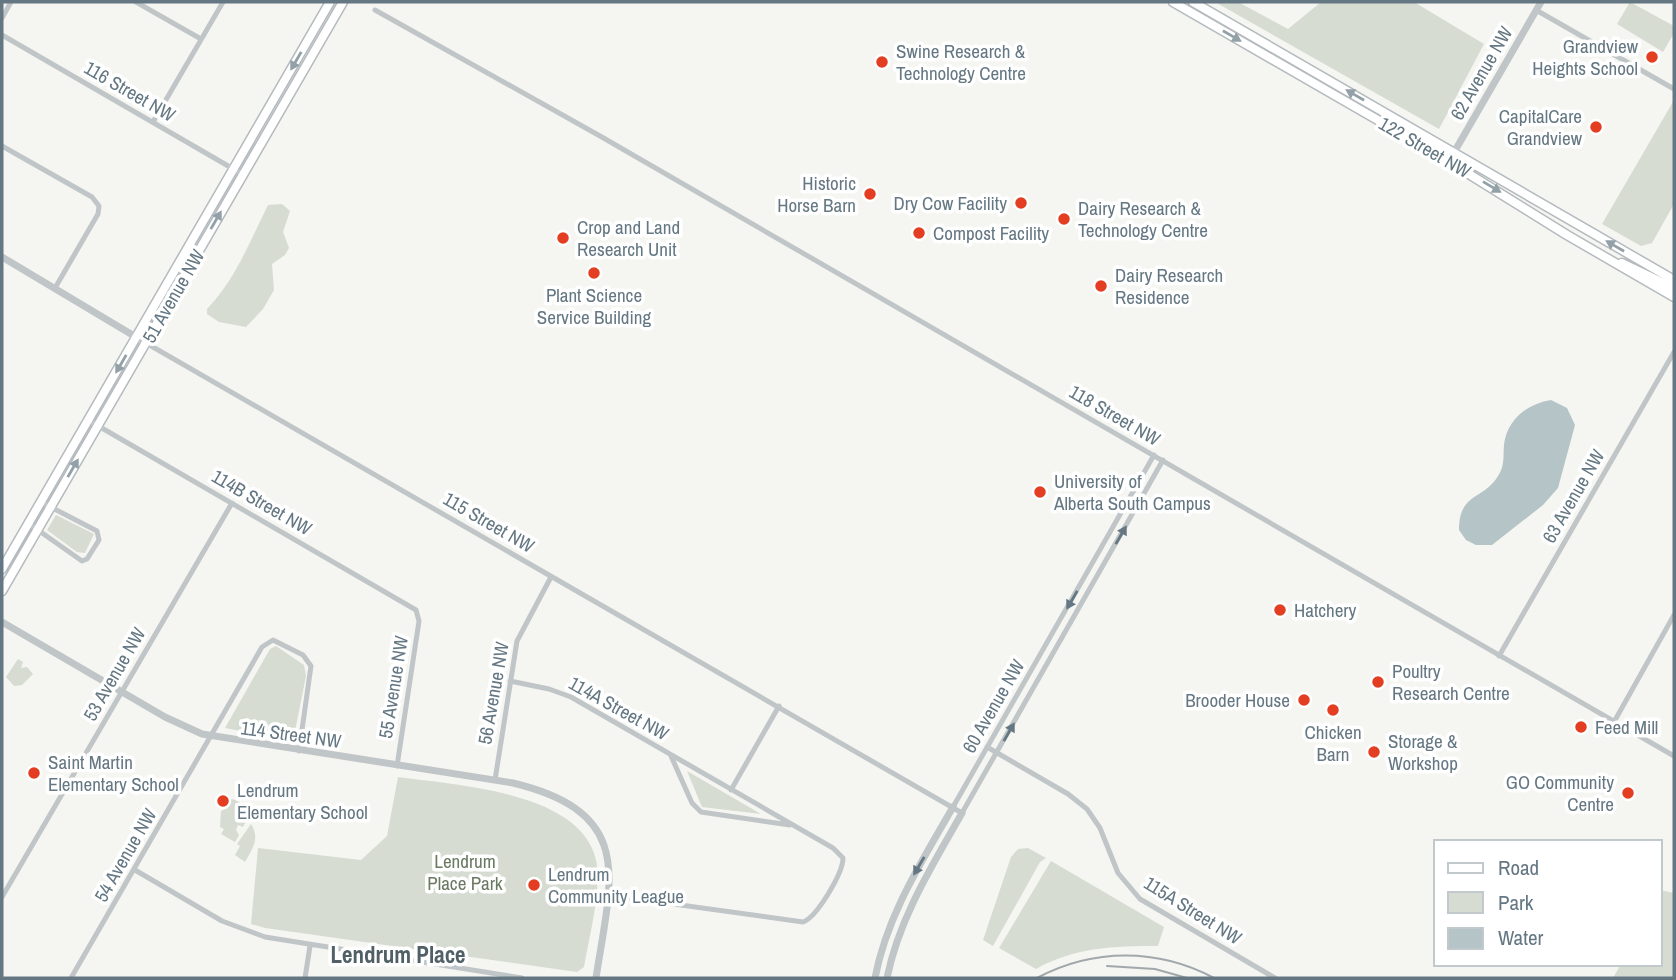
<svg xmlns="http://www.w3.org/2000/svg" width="1676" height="980" font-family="'Archivo Narrow',sans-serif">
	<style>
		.green { fill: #d6dcd2 }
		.water { fill: #b5c4c6 }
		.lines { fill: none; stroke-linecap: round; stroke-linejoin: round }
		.secondary-casing { stroke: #b4babe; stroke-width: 11 }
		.minor { stroke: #c0c5c7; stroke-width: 5 }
		.tertiary { stroke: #c0c5c7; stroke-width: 7 }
		.secondary { stroke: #fff; stroke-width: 8 }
		.tram { stroke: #a1a8ac; stroke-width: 2 }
		.oneway { fill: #92a0a8 }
		.oneway2 { fill: #647782 }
		.poi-dot { fill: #e33e22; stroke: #fff; stroke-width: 2.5 }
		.labels { text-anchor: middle; stroke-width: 7; stroke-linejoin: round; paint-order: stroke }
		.poi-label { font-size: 19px; fill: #647782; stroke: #fff; text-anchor: start }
		.street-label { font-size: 19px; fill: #647782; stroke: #fff }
		.park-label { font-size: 19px; fill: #697962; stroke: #fff }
		.quarter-label { font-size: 23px; font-weight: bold; fill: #516067; stroke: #fff }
	</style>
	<rect width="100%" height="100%" fill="#f5f5f1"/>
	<path class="green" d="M1215,2H1238L1288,29L1321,2H1414L1484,44L1439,129Z
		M1630,2L1674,26V33L1663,52L1617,24Z
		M1674,100V204L1652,243L1641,246L1602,224Z
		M282,204L290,211L283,232L289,248L285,255L272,264L274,290L263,309L246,327L219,322L207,314V309C234,281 249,244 266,209L268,205Z
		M56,515L94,534L85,553L77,552L47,530Z
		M276,646L304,665L306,676L293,741L225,728L270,649Z
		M18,659L23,662L21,668L27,667L33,674L22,685L14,686L6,677Z
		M687,771L761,814L702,807Z
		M398,777C454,785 581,791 596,860C602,889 589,938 584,967L577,972L265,928L251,924L258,848L361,860L387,836Z
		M232,799L240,802L239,813L243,814L246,821L243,827L238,825L236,830L239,835L235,842L221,834L224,829L220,827L221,811L228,808L227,803Z
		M251,824C260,838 253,848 245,862L235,855L240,846L237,844Z
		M1028,848L1046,858L1040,862L993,946L983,940L1011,857L1018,849Z
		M1051,861L1164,927L1158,946C1114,946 1075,947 1036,969L999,948Z
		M1660,890L1674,893V978H1613L1621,964H1660Z"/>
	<path class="water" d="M1551,400L1567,408L1575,425L1558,488L1543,505L1492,545H1476L1466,540L1459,530C1459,492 1484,500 1498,476C1505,466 1503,456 1504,445C1507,419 1527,404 1551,400Z"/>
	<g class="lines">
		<defs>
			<path id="secondary" d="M1173,2L1435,153L1567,235L1674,297
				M1193,2L1674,280
				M1622,263L1674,288
				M2,569L330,2
				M2,591L343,2"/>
		</defs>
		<use href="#secondary" class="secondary-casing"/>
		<path class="minor" d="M136,2L201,39
			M375,10L600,136L1674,756
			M1536,10L1674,89
			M2,18L11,2
			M2,35L242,174
			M153,122L223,2
			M2,146L92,197L99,206L98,214L55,288
			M146,343L962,813L1163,460
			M88,420L416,610L419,621L397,766
			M28,523L82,561L87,559L99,540L97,531L41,502
			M1499,656L1674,352
			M510,681L549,689L571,697L833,848L843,858C843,873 817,917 803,922L608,895
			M1614,722L1674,615
			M987,747L1068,794L1087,809L1100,828L1118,873L1140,899L1275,978
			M671,756L692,803L701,812L790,825
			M495,780L517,641L551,577
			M731,790L779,706
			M953,807L1154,455
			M135,870L222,921L265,937L522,978
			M2,897L232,503
			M71,978L262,647L273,640L303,655L311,666L299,751
			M305,978L310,946"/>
		<path class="tertiary" d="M1449,161L1541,2
			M2,257L146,343
			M2,622L165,717L202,734L513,783C637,813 611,879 596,978
			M875,978C887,915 921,863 953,807
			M887,978C899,918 932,866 962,813"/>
		<use href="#secondary" class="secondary"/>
		<path class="tram" d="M1107,966L1155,969L1187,978
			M1037,978C1093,948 1158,948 1214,978"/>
	</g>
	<defs><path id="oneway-solid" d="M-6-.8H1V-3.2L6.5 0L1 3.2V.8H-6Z" transform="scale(1.75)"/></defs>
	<g class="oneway">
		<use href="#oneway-solid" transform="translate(1232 36) rotate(30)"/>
		<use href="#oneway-solid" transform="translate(296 61) rotate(120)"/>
		<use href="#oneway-solid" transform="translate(1355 95) rotate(-150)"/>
		<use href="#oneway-solid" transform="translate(1492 187) rotate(31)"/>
		<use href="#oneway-solid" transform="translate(216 220) rotate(-60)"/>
		<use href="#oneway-solid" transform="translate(1615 246) rotate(-150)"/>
		<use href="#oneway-solid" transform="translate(121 364) rotate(120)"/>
		<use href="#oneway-solid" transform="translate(73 468) rotate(-60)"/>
	</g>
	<g class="oneway2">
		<use href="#oneway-solid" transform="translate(1121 535) rotate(-60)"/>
		<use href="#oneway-solid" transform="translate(1072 600) rotate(120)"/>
		<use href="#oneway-solid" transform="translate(1009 732) rotate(-60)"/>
		<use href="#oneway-solid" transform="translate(919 866) rotate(120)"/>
	</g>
	<g class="poi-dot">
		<circle cx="1652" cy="57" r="7"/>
		<circle cx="882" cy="62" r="7"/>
		<circle cx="1596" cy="127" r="7"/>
		<circle cx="870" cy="194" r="7"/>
		<circle cx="1021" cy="203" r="7"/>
		<circle cx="1064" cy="219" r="7"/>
		<circle cx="919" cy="233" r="7"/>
		<circle cx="563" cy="238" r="7"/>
		<circle cx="594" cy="273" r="7"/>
		<circle cx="1101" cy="286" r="7"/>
		<circle cx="1040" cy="492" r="7"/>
		<circle cx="1280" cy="610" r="7"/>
		<circle cx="1378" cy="682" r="7"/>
		<circle cx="1304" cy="700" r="7"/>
		<circle cx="1333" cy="710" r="7"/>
		<circle cx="1581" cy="727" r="7"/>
		<circle cx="1374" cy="752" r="7"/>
		<circle cx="34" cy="773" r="7"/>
		<circle cx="1628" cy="793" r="7"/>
		<circle cx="223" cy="801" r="7"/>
		<circle cx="534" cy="885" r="7"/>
	</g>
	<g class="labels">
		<g class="poi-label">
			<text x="1638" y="53" text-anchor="end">Grandview<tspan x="1638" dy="22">Heights School</tspan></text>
			<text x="896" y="58">Swine Research &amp;<tspan x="896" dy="22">Technology Centre</tspan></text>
			<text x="1582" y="123" text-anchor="end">CapitalCare<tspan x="1582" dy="22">Grandview</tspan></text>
			<text x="856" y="190" text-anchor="end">Historic<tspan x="856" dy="22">Horse Barn</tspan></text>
			<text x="1007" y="210" text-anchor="end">Dry Cow Facility</text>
			<text x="1078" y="215">Dairy Research &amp;<tspan x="1078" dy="22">Technology Centre</tspan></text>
			<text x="577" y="234">Crop and Land<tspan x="577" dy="22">Research Unit</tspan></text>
			<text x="933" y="240">Compost Facility</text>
			<text x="1115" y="282">Dairy Research<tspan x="1115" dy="22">Residence</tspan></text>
			<text x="594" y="302" text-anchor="middle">Plant Science<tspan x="594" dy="22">Service Building</tspan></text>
			<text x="1054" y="488">University of<tspan x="1054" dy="22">Alberta South Campus</tspan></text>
			<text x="1294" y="617">Hatchery</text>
			<text x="1392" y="678">Poultry<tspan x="1392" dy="22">Research Centre</tspan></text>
			<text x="1290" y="707" text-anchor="end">Brooder House</text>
			<text x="1595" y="734">Feed Mill</text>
			<text x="1333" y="739" text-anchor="middle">Chicken<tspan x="1333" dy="22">Barn</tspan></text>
			<text x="1388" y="748">Storage &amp;<tspan x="1388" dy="22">Workshop</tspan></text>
			<text x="48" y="769">Saint Martin<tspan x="48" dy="22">Elementary School</tspan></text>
			<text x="1614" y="789" text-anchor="end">GO Community<tspan x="1614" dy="22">Centre</tspan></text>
			<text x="237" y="797">Lendrum<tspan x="237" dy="22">Elementary School</tspan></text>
			<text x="548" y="881">Lendrum<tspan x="548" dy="22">Community League</tspan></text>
		</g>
		<g class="street-label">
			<text transform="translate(1481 73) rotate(-60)" y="7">62 Avenue NW</text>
			<text transform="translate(130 91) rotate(30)" y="7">116 Street NW</text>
			<text transform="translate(1425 147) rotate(30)" y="7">122 Street NW</text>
			<text transform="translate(173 296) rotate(-60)" y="7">51 Avenue NW</text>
			<text transform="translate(1115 415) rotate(30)" y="7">118 Street NW</text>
			<text transform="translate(1573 496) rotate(-60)" y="7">63 Avenue NW</text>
			<text transform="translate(262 502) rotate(30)" y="7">114B Street NW</text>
			<text transform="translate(489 522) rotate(30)" y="7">115 Street NW</text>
			<text transform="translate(114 674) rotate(-60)" y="7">53 Avenue NW</text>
			<text transform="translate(393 687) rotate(-81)" y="7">55 Avenue NW</text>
			<text transform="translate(493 693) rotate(-80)" y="7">56 Avenue NW</text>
			<text transform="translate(993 706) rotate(-60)" y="7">60 Avenue NW</text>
			<text transform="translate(619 708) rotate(29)" y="7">114A Street NW</text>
			<text transform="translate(291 734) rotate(8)" y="7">114 Street NW</text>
			<text transform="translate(125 855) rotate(-60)" y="7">54 Avenue NW</text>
			<text transform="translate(1193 910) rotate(32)" y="7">115A Street NW</text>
		</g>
		<g class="park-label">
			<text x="465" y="868">Lendrum<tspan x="465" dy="22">Place Park</tspan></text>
		</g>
		<g class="quarter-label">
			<text x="398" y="963">Lendrum Place</text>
		</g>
	</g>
	<rect width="1676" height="980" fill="none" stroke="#647782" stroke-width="7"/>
	<rect x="1434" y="840" width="228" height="126" fill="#ffffff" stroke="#c1c9cd" stroke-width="2"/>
	<rect x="1448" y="863" width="35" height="10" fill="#ffffff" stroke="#c1c9cd" stroke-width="2"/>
	<text x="1498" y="875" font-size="21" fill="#647782">Road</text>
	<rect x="1448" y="892" width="35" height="21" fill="#d6dcd2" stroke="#c1c9cd" stroke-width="2"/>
	<text x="1498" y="910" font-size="21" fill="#647782">Park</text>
	<rect x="1448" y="928" width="35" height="21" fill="#b5c4c6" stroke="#c1c9cd" stroke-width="2"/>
	<text x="1498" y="945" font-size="21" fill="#647782">Water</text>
</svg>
